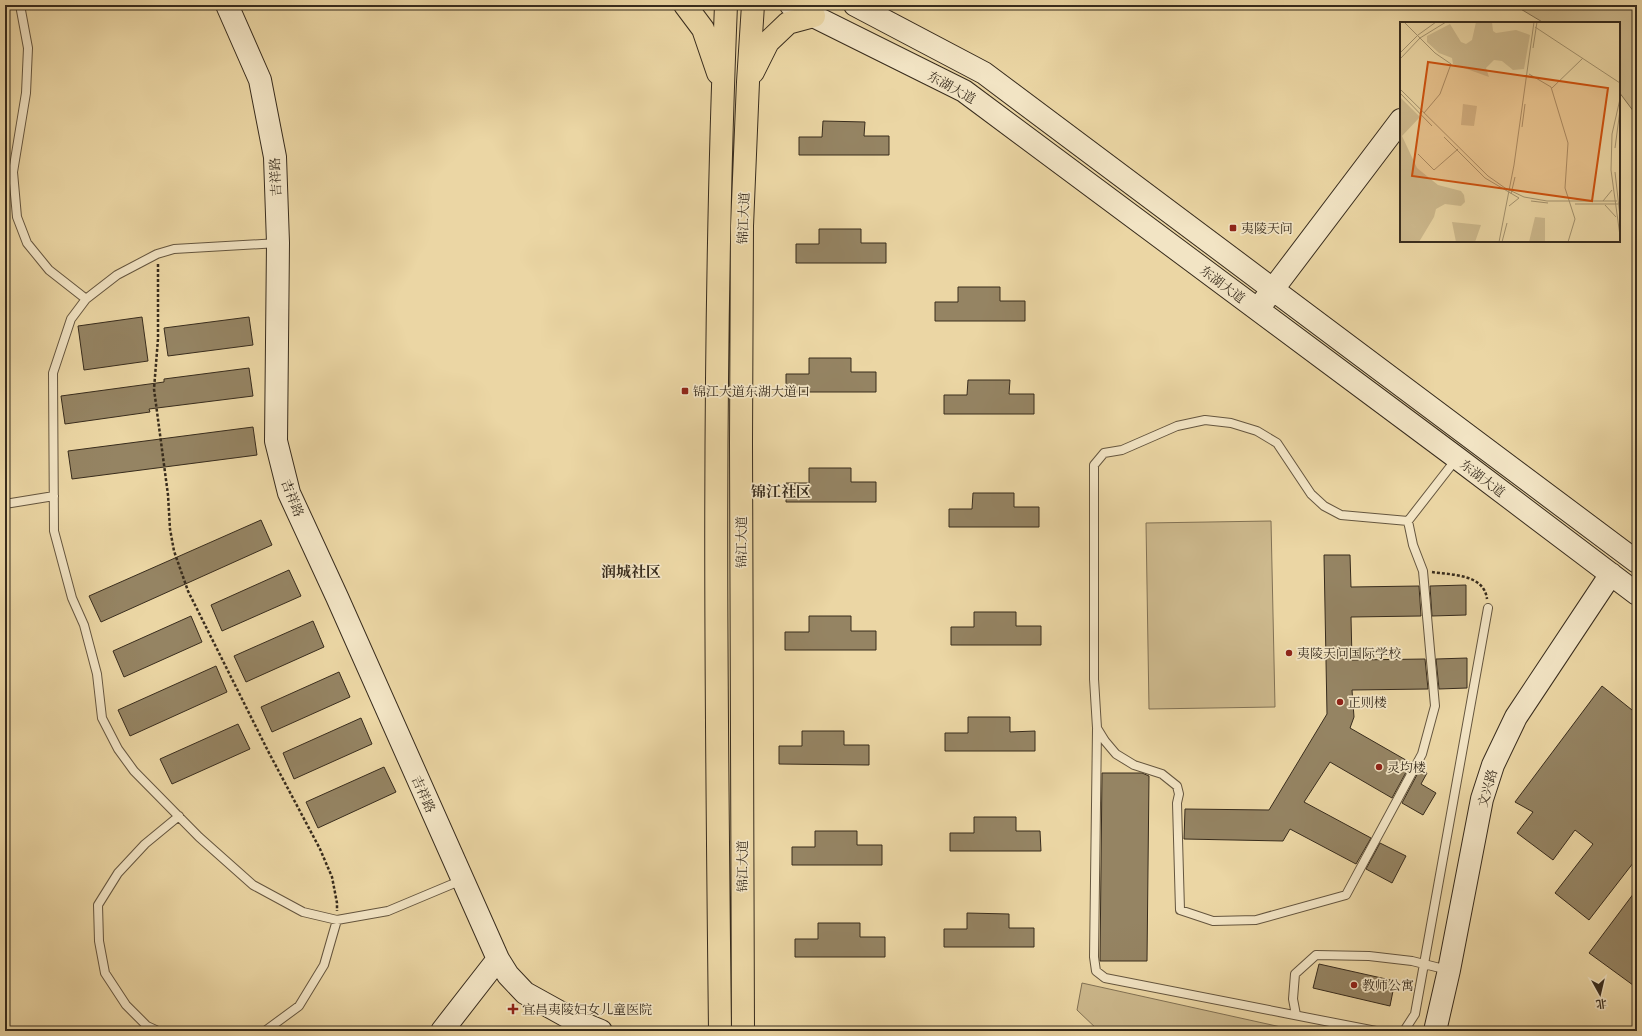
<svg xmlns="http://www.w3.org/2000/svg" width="1642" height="1036" font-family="Cardo,'Noto Serif SC',serif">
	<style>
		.green { fill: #cdb98d; stroke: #827255 }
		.building { fill: #958463; stroke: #382c1d }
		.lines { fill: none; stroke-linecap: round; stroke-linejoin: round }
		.lane-casing { stroke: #65563f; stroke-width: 10 }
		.secondary-casing { stroke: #382c1d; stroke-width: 24 }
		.primary-casing { stroke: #382c1d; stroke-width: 24 }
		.path { stroke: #382c1d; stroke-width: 2.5; stroke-dasharray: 3 2; stroke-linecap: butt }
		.lane { stroke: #f2e4c4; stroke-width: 8 }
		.secondary { stroke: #f2e4c4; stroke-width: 22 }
		.primary { stroke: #ebd6a4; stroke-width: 22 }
		.poi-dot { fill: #8f2418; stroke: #f2e4c4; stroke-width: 1.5 }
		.labels { text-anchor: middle; stroke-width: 3.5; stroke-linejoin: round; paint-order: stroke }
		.street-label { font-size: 13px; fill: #382c1d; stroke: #f2e4c4 }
		.poi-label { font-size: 13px; fill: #382c1d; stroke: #f2e4c4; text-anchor: start }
		.quarter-label { font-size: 15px; font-weight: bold; fill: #382c1d; stroke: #f2e4c4 }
		.inset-road { fill: none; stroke: #a3926e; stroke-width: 1 }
		.view { fill: #ce520f; fill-opacity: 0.15; stroke: #ce520f; stroke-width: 2 }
		.inset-edge { fill: none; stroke: #382c1d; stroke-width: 2 }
	</style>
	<rect width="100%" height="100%" fill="#ebd6a4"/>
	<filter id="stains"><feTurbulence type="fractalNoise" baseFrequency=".005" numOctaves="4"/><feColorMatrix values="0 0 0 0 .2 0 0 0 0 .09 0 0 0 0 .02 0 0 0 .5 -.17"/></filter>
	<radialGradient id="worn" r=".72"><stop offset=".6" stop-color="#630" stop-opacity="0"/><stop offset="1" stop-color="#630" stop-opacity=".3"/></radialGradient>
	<path class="green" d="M1514,5H1637V116L1619,92V23H1544Z
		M1271,521L1275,707L1149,709L1146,523Z
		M1082,983L1299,1031H1099L1077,1010Z"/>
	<path class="building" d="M823,121L865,122L864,136H889V155H799V137H822Z
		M819,229H861V243H886V263H796V244H819Z
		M958,287H1000V301H1025V321H935V302H958Z
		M142,317L148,361L84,370L78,326Z
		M249,317L253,345L168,356L164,328Z
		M809,358H851V372H876V392H786V374H809Z
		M249,368L253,396L149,409L150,412L65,424L61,396L164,382V379Z
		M968,380H1010L1009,394H1034V414H944V395H967Z
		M253,427L257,455L72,479L68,451Z
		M809,468H851V482H876V502H786V483H809Z
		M973,493H1014V507H1039V527H949V509H972Z
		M261,520L272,545L101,622L89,596Z
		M1324,555H1350L1351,587L1419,586L1421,616L1351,617L1352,660L1425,659L1428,689L1352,690L1354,717L1350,728L1411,763L1392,798L1330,762L1304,802L1371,838L1356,864L1290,829L1283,841L1184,839L1185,809L1269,810L1327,714Z
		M289,570L301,596L222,631L211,605Z
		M1466,585V615L1432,616L1430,586Z
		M974,612H1016V626H1041V645H951V627H974Z
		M191,616L202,642L124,677L113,651Z
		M809,616H851V631H876V650H785V632H809Z
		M313,621L324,647L246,682L234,656Z
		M1467,658V688L1439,689L1436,659Z
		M216,666L227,692L130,736L118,710Z
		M339,672L350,697L272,732L261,707Z
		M1602,686L1637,714V858L1589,920L1555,893L1593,844L1575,830L1553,860L1517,833L1533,812L1515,802Z
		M968,717H1010V732L1035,731V751H945V733H968Z
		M361,718L372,744L294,779L283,753Z
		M238,724L250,749L172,784L160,759Z
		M802,731H844V745H869V765L779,764V746H802Z
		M384,767L396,792L318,828L306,802Z
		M1420,769L1427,773L1421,784L1436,793L1423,815L1402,803Z
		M1102,773H1142L1149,776L1147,961H1100Z
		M974,817H1016V831H1040L1041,851H950V833H974Z
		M815,831H857V845H882V865H792V847H815Z
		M1380,843L1406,856L1392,883L1366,869Z
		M1637,889V988L1589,953Z
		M967,913L1009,914V928H1034V947H944V929H967Z
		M818,923H860V937H885V957H795V939H818Z
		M1319,964L1395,981L1390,1006L1313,988Z"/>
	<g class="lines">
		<defs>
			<path id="lane" d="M20,5L28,48L26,93L13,172L17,217L27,243L49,270L86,299
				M278,243L174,249L157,254L117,275L86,299L71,319L53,373L54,531L72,598L84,625L97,674L102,718L118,749L134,771L199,837L253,885L303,912L337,920L388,911L462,880
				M5,504L54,496
				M1408,521L1413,545L1423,571L1435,706L1422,754L1346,895L1256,920L1213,921L1180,910L1177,803L1179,794L1177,786L1162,774L1134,765L1116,754L1105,741L1097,728L1094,679V465L1104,453L1122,450L1177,426L1205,420L1231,423L1257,431L1277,443L1311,494L1324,506L1341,515L1408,521L1457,458
				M1097,729L1094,957L1096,971L1105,978L1376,1031
				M1296,1015L1293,999L1295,974L1316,955L1369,956L1412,961L1448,970
				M158,1031L147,1026L126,1005L105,973L99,941L98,905L118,873L145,844L179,816
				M265,1031L299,1006L324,965L337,920
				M1402,1031H1404L1415,1014L1488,608"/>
			<path id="secondary" d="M227,5L260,80L275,157L278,243L276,441L289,493L337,597L498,959L508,975L525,993L572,1019L601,1031
				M791,5L964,91L1457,458L1637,594
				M855,5L984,73L1637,562
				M1264,301L1401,120
				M442,1031L498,959
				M1435,1031L1449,970L1482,799L1493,765L1516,717L1611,574"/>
			<path id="primary" d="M685,5L703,29L718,73
				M753,72L768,42L788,23L814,16
				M720,1031C716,689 712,347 726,5
				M743,1031L741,443L742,226L748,82L753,5"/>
		</defs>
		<use href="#lane" class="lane-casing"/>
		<use href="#secondary" class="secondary-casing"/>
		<use href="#primary" class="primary-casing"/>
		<path class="path" d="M158,264V339L154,389L168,495L170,529L174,551L188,591L268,751L320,849L332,877L337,903V911
			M1432,572C1452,575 1484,574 1487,599"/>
		<use href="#lane" class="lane"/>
		<use href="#secondary" class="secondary"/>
		<use href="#primary" class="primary"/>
	</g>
	<g class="poi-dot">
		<rect x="1229" y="224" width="8" height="8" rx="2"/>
		<rect x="681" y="387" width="8" height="8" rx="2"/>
		<circle cx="1289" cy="653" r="4"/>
		<circle cx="1340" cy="702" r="4"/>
		<circle cx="1379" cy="767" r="4"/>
		<circle cx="1354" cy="985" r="4"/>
		<path d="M511 1003h4v4h4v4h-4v4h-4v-4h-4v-4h4z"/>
	</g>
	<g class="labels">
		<g class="street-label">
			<text transform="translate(952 87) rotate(29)" y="5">东湖大道</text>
			<text transform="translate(275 177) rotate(-93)" y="5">吉祥路</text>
			<text transform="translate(743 218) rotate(-88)" y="5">锦江大道</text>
			<text transform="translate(1223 284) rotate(37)" y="5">东湖大道</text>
			<text transform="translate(1483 478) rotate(37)" y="5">东湖大道</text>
			<text transform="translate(293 498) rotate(69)" y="5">吉祥路</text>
			<text transform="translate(741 542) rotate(-90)" y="5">锦江大道</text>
			<text transform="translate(1487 788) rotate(-74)" y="5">文兴路</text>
			<text transform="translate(424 794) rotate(66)" y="5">吉祥路</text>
			<text transform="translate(742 866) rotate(-90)" y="5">锦江大道</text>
		</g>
		<g class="poi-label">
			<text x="1241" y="233">夷陵天问</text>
			<text x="693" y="396">锦江大道东湖大道口</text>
			<text x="1297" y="658">夷陵天问国际学校</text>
			<text x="1348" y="707">正则楼</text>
			<text x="1387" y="772">灵均楼</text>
			<text x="1362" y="990">教师公寓</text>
			<text x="522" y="1014">宜昌夷陵妇女儿童医院</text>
		</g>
		<g class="quarter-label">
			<text x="781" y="497">锦江社区</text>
			<text x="631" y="577">润城社区</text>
		</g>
	</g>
	<g transform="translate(1400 22)">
		<rect width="220" height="220" fill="#ebd6a4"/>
		<path d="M76,0H92L93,9L96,11L116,8L130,13L124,47L113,48L102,39L94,38L86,46L89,55L53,42L52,36L39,31L27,20V14L50,2L61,20L66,22L72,18ZM0,75L20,95L2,114L17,146L38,163L61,169L64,173L65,180L61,184L45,182L36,187L34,195L19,220H0ZM63,82L77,84L74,104L61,103ZM135,195L145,196V220H129ZM52,200L81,203L75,220H56Z" fill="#cdb98d"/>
		<path class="inset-road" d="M4,0L35,31L51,42L40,72L24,91M135,5L220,61M133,26L137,0M0,31L18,13L36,0M0,37L20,16L46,0M129,52L151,65L168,121L165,166L175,197L168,220M152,66L183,36M0,67L88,154L105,166L124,175L147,179H217M0,71L32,104M220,77L212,112L211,148L220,214M122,105L125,82M44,115L85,156L119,176M215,126L220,88M18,132L34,148L58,127M215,150L220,195M111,172L115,155M131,179L148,181M203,179L212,168M175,182H218M205,183L216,195M109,184L119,176M99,220L114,143L134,0M102,220L107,201"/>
		<path class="view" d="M28,40L208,66L192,179L12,154Z"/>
		<rect width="220" height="220" class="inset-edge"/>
	</g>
	<rect width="1642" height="1036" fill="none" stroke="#ebd6a4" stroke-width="20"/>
	<rect x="6" y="6" width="1630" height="1024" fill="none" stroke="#382c1d" stroke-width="2"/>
	<rect x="10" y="10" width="1622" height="1016" fill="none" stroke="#382c1d"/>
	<g transform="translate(1600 994) rotate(172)" stroke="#f2e4c4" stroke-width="3" paint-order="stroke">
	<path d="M0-3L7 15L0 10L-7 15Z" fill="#382c1d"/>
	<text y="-6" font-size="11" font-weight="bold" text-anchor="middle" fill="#382c1d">北</text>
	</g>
	<rect width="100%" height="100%" filter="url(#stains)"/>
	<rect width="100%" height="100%" fill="url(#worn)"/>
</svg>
